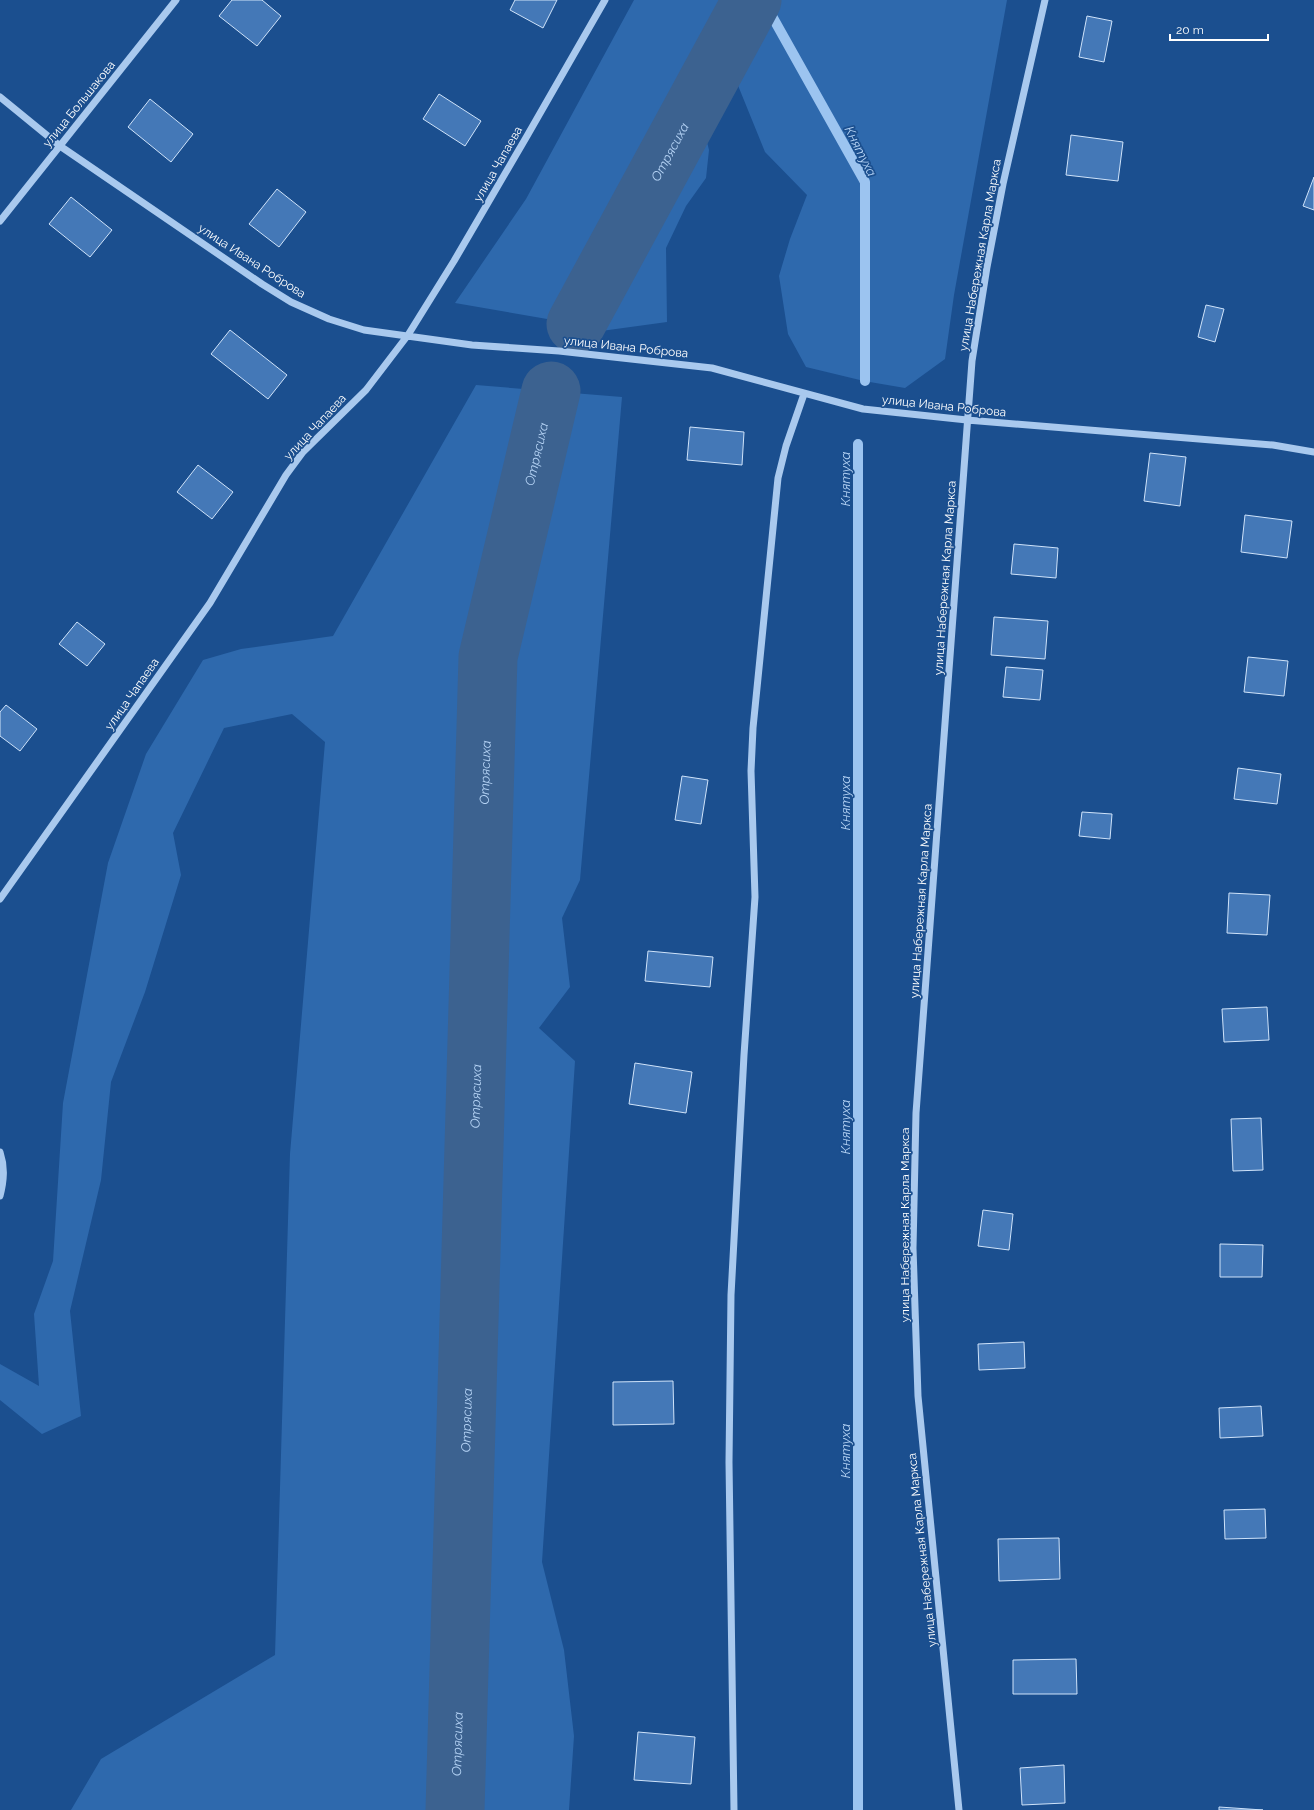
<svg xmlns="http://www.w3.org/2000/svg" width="1314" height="1810" font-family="Raleway,sans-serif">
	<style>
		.green { fill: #2e69ad }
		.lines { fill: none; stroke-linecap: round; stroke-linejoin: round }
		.stream { stroke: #9cc4f0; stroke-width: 10 }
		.river { stroke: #3c6290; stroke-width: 59 }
		.building { fill: #4478b7; stroke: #cfe3fa }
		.minor { stroke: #a9c9ee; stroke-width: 7 }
		.labels { text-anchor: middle; stroke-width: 3.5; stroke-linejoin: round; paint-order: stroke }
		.street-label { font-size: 12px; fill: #fff; stroke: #1b4f8f }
		.water-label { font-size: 13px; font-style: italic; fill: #b5d3f5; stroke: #1b4f8f }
	</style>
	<rect width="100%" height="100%" fill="#1b4f8f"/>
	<path class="green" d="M634,0H1007L954,295L945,359L905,388L864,381L806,367L788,334L779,276L790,239L807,195L765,152L737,83L702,121L709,150L706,178L686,206L666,248L667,322L594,332L576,324L455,303L526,199Z
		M476,385L622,397L580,880L562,918L570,987L539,1028L575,1061L542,1562L564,1650L574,1736L569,1810H71L101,1759L275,1655L290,1154L325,742L292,714L224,728L173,833L181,875L145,992L111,1082L101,1180L70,1311L81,1416L42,1434L0,1400V1364L39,1386L34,1314L53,1261L63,1103L108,863L146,754L203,660L241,649L333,636Z"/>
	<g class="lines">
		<path class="stream" d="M763,0L865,182V381
			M858,444V1810"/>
		<g class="river">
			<path id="s1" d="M576,324L752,0"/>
			<path id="s2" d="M455,1810L488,657L551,391"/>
		</g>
	</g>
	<path class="building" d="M232,0H262L281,16L257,46L219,16Z
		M515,0H557L543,28L510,10Z
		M1087,16L1112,21L1104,62L1079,57Z
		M439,94L481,121L465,146L423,119Z
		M150,99L193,134L171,162L128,127Z
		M1071,135L1123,142L1118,181L1066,175Z
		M1314,177V210L1303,206Z
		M277,189L306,212L279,247L249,224Z
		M71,197L112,230L90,257L49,224Z
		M1206,305L1224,309L1215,342L1198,337Z
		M230,330L287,375L268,399L211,354Z
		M690,427L744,432L742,465L687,460Z
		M1150,453L1186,457L1180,506L1144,501Z
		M198,465L233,492L212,519L177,492Z
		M1245,515L1292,521L1287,558L1241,552Z
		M1014,544L1058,548L1056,578L1011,574Z
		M994,617L1048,621L1045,659L991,655Z
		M77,622L105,644L87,666L59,644Z
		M1248,657L1288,661L1284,696L1244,692Z
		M1006,667L1043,670L1040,700L1003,697Z
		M6,705L37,729L20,751L0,736V712Z
		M1238,768L1281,774L1277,804L1234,799Z
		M682,776L708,780L701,824L675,820Z
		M1082,812L1112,814L1110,839L1079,836Z
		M1229,893L1270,895L1267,935L1227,933Z
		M648,951L713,957L710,987L645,981Z
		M1267,1007L1269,1040L1224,1042L1222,1009Z
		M635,1063L692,1072L686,1113L629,1104Z
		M1261,1118L1263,1170L1233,1171L1231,1119Z
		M983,1210L1013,1214L1009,1250L978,1246Z
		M1220,1244L1263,1245L1262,1277H1220Z
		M1024,1342L1025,1368L979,1370L978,1344Z
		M673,1381L674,1424L613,1425V1382Z
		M1261,1406L1263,1436L1220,1438L1219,1408Z
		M1265,1509L1266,1538L1225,1539L1224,1510Z
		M1059,1538L1060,1579L999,1581L998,1539Z
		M1076,1659L1077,1694H1013V1660Z
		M638,1732L695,1737L691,1784L634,1780Z
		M1064,1765L1065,1803L1022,1805L1020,1768Z
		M1219,1807L1263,1810H1219Z"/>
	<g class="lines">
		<path class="minor" d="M0,97L60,146L262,284L291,302L329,319L364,330L472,345L559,351L712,368L863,409L967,420L1273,445L1314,452
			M0,221L176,0
			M0,899L210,603L286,475L303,452L366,390L408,335L454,261L527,136L605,0
			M0,1152C5,1167 4,1180 0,1196
			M734,1810L729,1462L731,1295L744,1055L755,897L751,771L753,728L778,478L786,446L804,394
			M959,1810L918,1396L913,1248L916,1113L972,361L987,267L1003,184L1045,0"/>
	</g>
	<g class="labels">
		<g class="street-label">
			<text transform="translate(79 104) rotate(-51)" y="4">улица Большакова</text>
			<text transform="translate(498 164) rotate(-60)" y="4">улица Чапаева</text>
			<text transform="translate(980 255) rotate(-80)" y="4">улица Набережная Карла Маркса</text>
			<text transform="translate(252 261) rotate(33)" y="4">улица Ивана Роброва</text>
			<text transform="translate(626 347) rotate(6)" y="4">улица Ивана Роброва</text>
			<text transform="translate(944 406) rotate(6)" y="4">улица Ивана Роброва</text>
			<text transform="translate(315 427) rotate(-47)" y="4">улица Чапаева</text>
			<text transform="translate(945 578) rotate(-86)" y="4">улица Набережная Карла Маркса</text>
			<text transform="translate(132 694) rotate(-55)" y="4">улица Чапаева</text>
			<text transform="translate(921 901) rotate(-86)" y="4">улица Набережная Карла Маркса</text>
			<text transform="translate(905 1225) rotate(-90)" y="4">улица Набережная Карла Маркса</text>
			<text transform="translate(922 1550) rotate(-96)" y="4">улица Набережная Карла Маркса</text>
		</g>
		<g class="water-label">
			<text dy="5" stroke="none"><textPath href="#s1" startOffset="196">Отрясиха</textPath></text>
			<text transform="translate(861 151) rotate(63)" y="5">Княтуха</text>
			<text dy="5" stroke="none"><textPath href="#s2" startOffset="1362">Отрясиха</textPath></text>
			<text transform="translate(845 479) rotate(-90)" y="5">Княтуха</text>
			<text dy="5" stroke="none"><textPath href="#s2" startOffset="1038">Отрясиха</textPath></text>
			<text transform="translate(845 803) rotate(-90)" y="5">Княтуха</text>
			<text dy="5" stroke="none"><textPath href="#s2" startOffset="714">Отрясиха</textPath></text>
			<text transform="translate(845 1127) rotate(-90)" y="5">Княтуха</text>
			<text dy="5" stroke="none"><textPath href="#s2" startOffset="390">Отрясиха</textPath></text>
			<text transform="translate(845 1451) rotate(-90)" y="5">Княтуха</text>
			<text dy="5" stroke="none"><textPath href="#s2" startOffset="66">Отрясиха</textPath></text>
		</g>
	</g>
	<path d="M1170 34v6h98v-6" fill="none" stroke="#ffffff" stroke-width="2"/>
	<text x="1176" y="34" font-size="12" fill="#ffffff" stroke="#1b4f8f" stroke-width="3" paint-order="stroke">20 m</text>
</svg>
